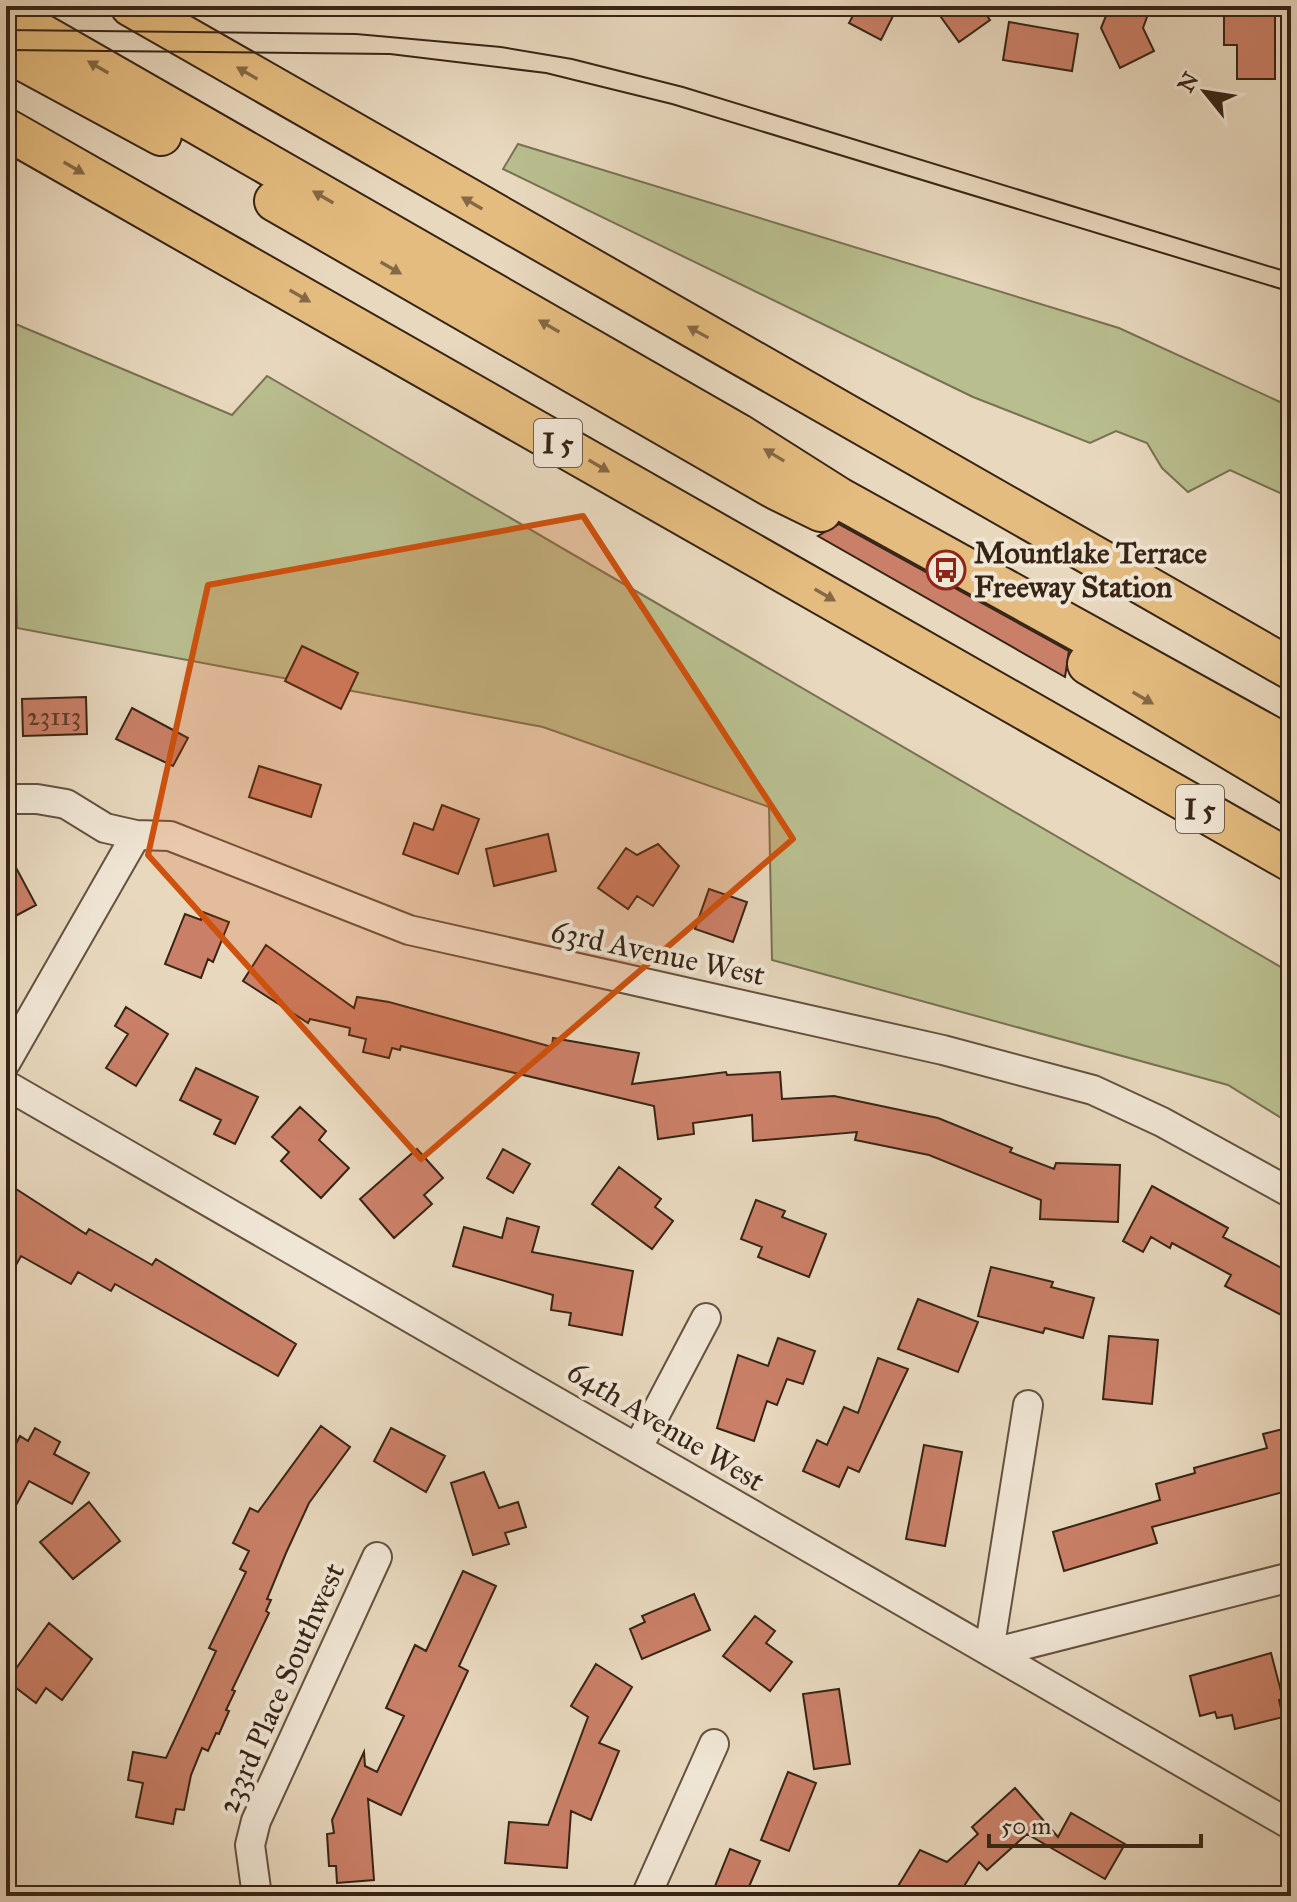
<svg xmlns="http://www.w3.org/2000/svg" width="1297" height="1902" font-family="'IM FELL Great Primer',serif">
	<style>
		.green { fill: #b9be8f; stroke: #787152; stroke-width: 2 }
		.building { fill: #ca8068; stroke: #382415; stroke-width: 2 }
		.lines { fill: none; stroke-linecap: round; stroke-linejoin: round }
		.minor-casing { stroke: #64513f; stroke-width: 32 }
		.highway-casing { stroke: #382415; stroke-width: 44 }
		.minor { stroke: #f0e6d5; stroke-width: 28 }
		.highway { stroke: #e4bc7f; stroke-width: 40 }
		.tram { stroke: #382415; stroke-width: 2 }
		.oneway { fill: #856845 }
		.marked { fill: #ce510d; fill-opacity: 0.2; stroke: #ce510d; stroke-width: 6; stroke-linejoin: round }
		.labels { text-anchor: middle; stroke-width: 8; stroke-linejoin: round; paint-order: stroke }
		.number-label { font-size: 26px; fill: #5c3b2a }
		.shield { fill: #f0e6d5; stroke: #6f5e4f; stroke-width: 2 }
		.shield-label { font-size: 28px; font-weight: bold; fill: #382415 }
		.poi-label { font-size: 30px; font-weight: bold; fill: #382415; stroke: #f0e6d5; text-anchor: start }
		.street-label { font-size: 30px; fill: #382415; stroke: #f0e6d5 }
	</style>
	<rect width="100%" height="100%" fill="#e8d8be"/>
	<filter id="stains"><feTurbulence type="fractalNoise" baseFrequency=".0025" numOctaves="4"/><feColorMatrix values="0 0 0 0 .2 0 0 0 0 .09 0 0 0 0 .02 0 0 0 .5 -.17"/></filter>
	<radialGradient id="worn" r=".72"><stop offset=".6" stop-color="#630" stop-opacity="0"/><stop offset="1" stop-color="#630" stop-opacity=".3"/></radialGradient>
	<path class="green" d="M518,144L1119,328L1291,407V498L1230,470L1188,492L1162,468L1147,443L1116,431L1090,443L973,397L503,169Z
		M6,320L232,415L267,376L1291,973V1124L1228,1085L772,960L769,807L543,727L17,628L14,469L6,464Z"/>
	<path class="building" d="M858,6H898L881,40L849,23Z
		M933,6H980L990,20L959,42Z
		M1110,6H1151L1143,28L1154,51L1120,68L1101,28Z
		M1224,10H1275V79H1237V45H1224Z
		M1009,22L1078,34L1072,71L1003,60Z
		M839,524L1069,651L1065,677L818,536Z
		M302,646L358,673L341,709L285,681Z
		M86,697L87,734L23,736L22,699Z
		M132,708L188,738L173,766L116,739Z
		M259,766L321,785L311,817L249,797Z
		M442,805L479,819L458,874L403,854L414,823L433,830Z
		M548,834L556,871L494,886L486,849Z
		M658,844L679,866L653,906L637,896L628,909L598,888L626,848L637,855Z
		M6,849L36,905L6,921Z
		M709,889L747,902L733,942L695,929Z
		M203,912L229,922L213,962L208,959L201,978L165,964L185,914L201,920Z
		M266,945L354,1008L357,997L389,1002L552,1047L553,1038L639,1053L632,1084L726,1072L727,1075L780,1072L782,1099L834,1096L938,1118L1012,1148L1010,1152L1054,1169L1056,1163L1120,1165L1118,1222L1040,1219L1041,1200L929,1155L855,1140L857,1132L753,1141L752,1115L693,1123L694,1134L658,1139L654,1106L401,1046L400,1050L392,1048L389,1058L363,1052L366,1039L349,1035L350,1028L310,1019L308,1023L243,981Z
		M126,1007L168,1034L136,1086L106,1068L128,1034L115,1026Z
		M196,1068L258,1097L235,1144L214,1134L221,1120L180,1100Z
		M300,1107L326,1131L319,1140L349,1168L321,1198L281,1161L289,1152L272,1137Z
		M417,1149L443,1178L424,1195L432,1204L394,1238L360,1199Z
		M503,1149L530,1164L513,1193L487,1178Z
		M619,1167L661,1199L655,1207L673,1221L652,1249L592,1204Z
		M1152,1186L1228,1228L1223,1237L1291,1273V1320L1225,1286L1231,1275L1172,1243L1170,1248L1151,1237L1143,1252L1123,1241Z
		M13,1187L86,1234L89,1229L152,1265L156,1259L296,1344L278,1376L115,1284L111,1291L78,1272L71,1284L21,1256L6,1283V1200Z
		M756,1200L785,1211L782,1217L826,1234L809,1277L758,1257L762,1247L741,1239Z
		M507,1218L539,1227L532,1252L633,1271L622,1335L569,1325L571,1313L551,1310L553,1295L453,1266L464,1227L502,1238Z
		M991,1267L1053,1282L1051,1287L1094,1298L1083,1338L1045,1328L1043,1333L978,1316Z
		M918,1299L978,1322L958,1372L898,1349Z
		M1109,1336L1158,1340L1152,1404L1103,1399Z
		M778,1338L815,1351L803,1384L787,1379L777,1405L767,1401L754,1441L717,1428L738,1355L768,1366Z
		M878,1358L908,1369L859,1472L848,1467L839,1487L803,1471L817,1440L827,1445L844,1407L858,1413Z
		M321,1426L350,1447L309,1503L286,1553L267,1599L271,1600L266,1611L269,1613L232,1690L235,1691L226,1710L229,1711L219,1734L216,1733L208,1751L202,1748L191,1775L184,1810L176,1809L173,1824L136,1817L143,1783L128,1780L133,1752L166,1758L216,1651L209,1648L246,1572L240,1569L249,1551L233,1543L250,1508L258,1512Z
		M1291,1427V1490L1152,1527L1157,1543L1064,1571L1053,1532L1160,1500L1156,1484L1195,1473L1194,1468L1267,1448L1263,1434Z
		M35,1428L60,1442L54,1454L89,1473L72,1504L29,1481L6,1524V1463L20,1436L28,1441Z
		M391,1428L445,1456L426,1492L374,1461Z
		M924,1445L962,1452L945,1546L906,1539Z
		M484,1472L499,1508L518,1502L526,1527L505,1533L509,1544L473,1555L451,1483Z
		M89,1502L120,1541L73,1579L40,1542Z
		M463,1571L496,1586L459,1666L468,1671L401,1815L368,1799L374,1880L337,1883L336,1866H329L327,1834L334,1833L332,1820L364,1752L365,1766L377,1772L404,1716L386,1708L415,1645L426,1651Z
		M694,1594L710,1630L642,1659L630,1629L645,1622L642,1616Z
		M755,1616L775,1631L766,1643L792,1662L770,1691L723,1656Z
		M49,1623L92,1659L62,1700L46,1688L36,1703L7,1681Z
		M1271,1653L1283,1699L1279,1700L1283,1717L1235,1729L1232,1715L1217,1718L1215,1712L1200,1716L1190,1676Z
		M596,1664L632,1687L599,1743L619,1751L591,1820L571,1811L567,1868L505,1863L509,1822L548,1825L588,1717L571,1706Z
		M839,1689L850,1764L814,1769L803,1694Z
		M788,1772L816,1783L789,1851L761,1840Z
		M1015,1788L1058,1837L1071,1813L1125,1844L1105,1879L1027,1834L987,1870L979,1862L958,1896H892L920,1850L947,1862L978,1834L972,1827Z
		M730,1849L760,1861L745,1896H711Z"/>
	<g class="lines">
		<defs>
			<path id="minor" d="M6,799H37L66,804L105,828L136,835L170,836L409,930L943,1050L1093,1090L1162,1122L1291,1193
				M6,1062L136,835
				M6,1085L1291,1825
				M638,1447L706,1318
				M989,1651L1028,1405
				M992,1653L1291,1577
				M257,1896L250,1845L256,1821L377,1557
				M646,1896L714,1744"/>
			<path id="highway" d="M131,6L1291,669
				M6,14L738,434L839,498L1291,748
				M6,51L161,135
				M6,129L1291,861
				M275,201L776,489L821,511
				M1088,664L1291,785"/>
		</defs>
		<use href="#minor" class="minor-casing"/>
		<use href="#highway" class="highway-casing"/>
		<use href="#minor" class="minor"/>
		<use href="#highway" class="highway"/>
		<path class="tram" d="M6,30L356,34L501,47L572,59L683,87L1291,273
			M6,50L390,54L546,73L672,104L1291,292"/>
	</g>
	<defs><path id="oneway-solid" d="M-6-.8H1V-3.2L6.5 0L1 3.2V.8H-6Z" transform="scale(2)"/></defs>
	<g class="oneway">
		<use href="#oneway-solid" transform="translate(98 67) rotate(-150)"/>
		<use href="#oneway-solid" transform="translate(247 73) rotate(-150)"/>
		<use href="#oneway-solid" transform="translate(74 168) rotate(30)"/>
		<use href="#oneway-solid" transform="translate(323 197) rotate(-150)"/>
		<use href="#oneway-solid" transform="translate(472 203) rotate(-150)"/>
		<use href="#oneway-solid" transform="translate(391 268) rotate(30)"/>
		<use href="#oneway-solid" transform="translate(300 296) rotate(30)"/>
		<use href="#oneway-solid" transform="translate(549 326) rotate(-150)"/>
		<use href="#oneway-solid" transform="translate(698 332) rotate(-151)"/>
		<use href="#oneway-solid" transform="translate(774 455) rotate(-149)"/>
		<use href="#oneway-solid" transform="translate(599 466) rotate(30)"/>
		<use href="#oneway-solid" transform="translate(825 595) rotate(30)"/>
		<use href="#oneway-solid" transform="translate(1143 698) rotate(30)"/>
	</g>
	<path class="marked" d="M583,516L793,839L421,1159L148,855L208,585Z"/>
	<defs>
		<symbol id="bus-ring" viewBox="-11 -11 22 22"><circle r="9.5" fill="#f0e6d5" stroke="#8f2418" stroke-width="1.5"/><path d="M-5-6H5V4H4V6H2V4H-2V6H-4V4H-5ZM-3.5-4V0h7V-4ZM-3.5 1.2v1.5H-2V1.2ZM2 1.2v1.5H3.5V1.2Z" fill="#8f2418"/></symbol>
	</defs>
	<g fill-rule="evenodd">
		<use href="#bus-ring" x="924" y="548" width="44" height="44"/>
	</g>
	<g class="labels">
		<g class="number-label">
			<text x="54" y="725">23113</text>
		</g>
		<g class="shield">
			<rect x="534" y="419" width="48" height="48" rx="6"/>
			<rect x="1176" y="785" width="48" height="48" rx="6"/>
		</g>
		<g class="shield-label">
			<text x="558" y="453">I 5</text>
			<text x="1200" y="819">I 5</text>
		</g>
		<g class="poi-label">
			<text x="974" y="563">Mountlake Terrace<tspan x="974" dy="34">Freeway Station</tspan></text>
		</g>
		<g class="street-label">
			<text transform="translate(658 953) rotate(12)" y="10">63rd Avenue West</text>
			<text transform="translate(666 1426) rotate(31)" y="10">64th Avenue West</text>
			<text transform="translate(281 1688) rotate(-66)" y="10">233rd Place Southwest</text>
		</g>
	</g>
	<rect width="1297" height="1902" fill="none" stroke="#e8d8be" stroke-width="32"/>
	<rect x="8" y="8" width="1281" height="1886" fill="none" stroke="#382415" stroke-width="4"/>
	<rect x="16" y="16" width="1265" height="1870" fill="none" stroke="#382415" stroke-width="2"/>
	<g transform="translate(1205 92) rotate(300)" stroke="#f0e6d5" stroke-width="6" paint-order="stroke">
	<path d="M0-6L14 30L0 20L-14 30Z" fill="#382415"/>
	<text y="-12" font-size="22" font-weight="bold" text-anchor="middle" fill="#382415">N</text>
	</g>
	<path d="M989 1834v12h212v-12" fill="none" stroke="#382415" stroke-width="4"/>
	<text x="1001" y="1834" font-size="24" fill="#382415" stroke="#f0e6d5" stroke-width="6" paint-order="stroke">50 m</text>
	<rect width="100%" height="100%" filter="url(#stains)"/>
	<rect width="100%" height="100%" fill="url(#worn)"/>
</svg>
